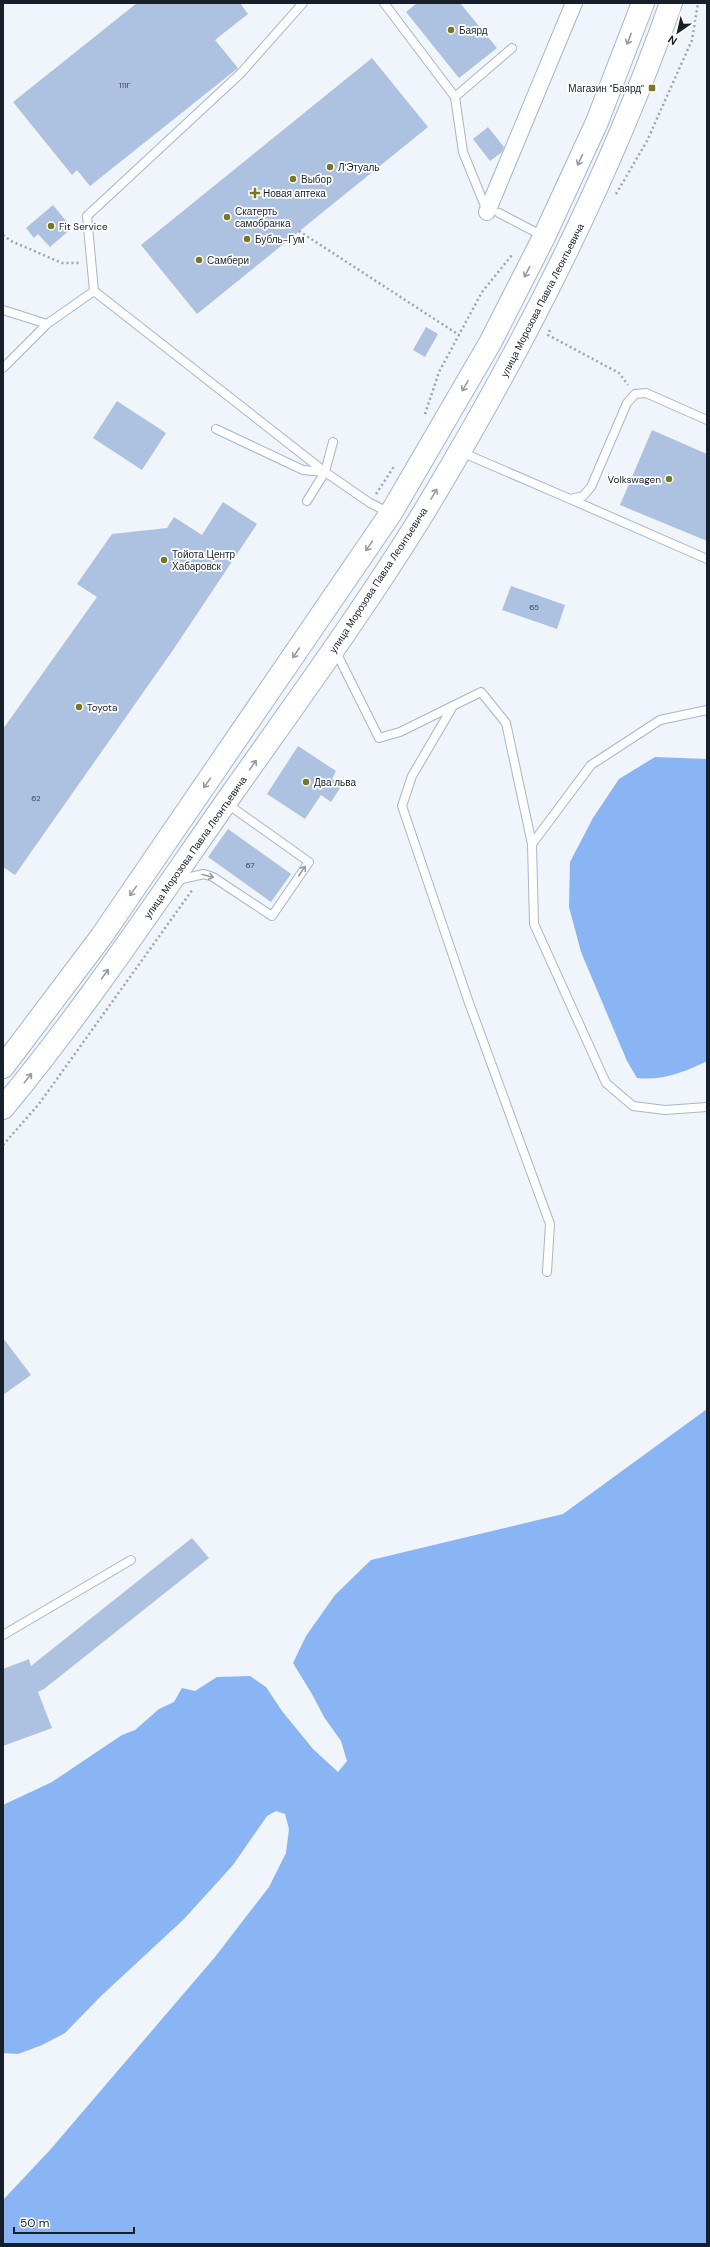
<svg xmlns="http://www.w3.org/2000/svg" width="710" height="2247" font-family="'DM Sans',sans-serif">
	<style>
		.water { fill: #89b5f4 }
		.building { fill: #acc2e0 }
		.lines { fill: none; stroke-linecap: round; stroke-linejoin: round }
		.service-casing { stroke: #a2b7d5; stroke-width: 10 }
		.minor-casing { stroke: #a2b7d5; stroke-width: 18 }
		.primary-casing { stroke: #a2b7d5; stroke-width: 24 }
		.path { stroke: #9fa4ad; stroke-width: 2.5; stroke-dasharray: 2 3; stroke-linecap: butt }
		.service { stroke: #fff; stroke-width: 8 }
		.minor { stroke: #fff; stroke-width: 16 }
		.primary { stroke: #fff; stroke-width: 22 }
		.oneway { stroke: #979a9f }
		.poi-dot { fill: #79781f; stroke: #fff; stroke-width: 1.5 }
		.labels { text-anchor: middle; stroke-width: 3.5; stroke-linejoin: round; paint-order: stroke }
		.number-label { font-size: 8px; fill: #3c4858 }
		.poi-label { font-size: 10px; fill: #171f2a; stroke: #fff; text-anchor: start }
		.street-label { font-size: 10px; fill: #171f2a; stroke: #fff }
	</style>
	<rect width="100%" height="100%" fill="#f0f4fb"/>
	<path class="water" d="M655,757L707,759V1061C685,1072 662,1081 637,1078L627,1061L581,952L569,907L570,862L593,818L619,779Z
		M707,1409V2244H3V2200L50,2150L215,1957L269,1887L286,1853L289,1829L285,1814L276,1811L267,1816L233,1865L184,1919L101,1996L65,2033L42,2045L18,2054L3,2053V1805L52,1782L122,1735L135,1730L159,1709L174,1702L182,1688L195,1691L217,1677L250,1676L266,1687L282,1711L313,1749L338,1772L347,1761L341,1741L324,1717L312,1694L293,1663L306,1636L335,1595L371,1560L563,1514Z"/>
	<path class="building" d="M137,3H240L248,14L215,40L238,68L90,186L77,170L72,175L13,102Z
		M417,3H460L497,48L459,78L406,12Z
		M372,58L428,127L197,314L141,245Z
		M488,127L504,147L502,152L490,161L473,139Z
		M53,205L72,228L50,247L38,234L34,238L26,228Z
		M426,327L438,334L425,357L413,350Z
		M117,401L166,433L142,470L93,438Z
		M652,430L707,454V541L620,505Z
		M223,502L257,524L173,650L15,875L3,867V729L97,597L77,584L112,534L167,528L174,517L202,535Z
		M511,586L565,605L557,629L502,610Z
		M298,746L336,771L332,779L342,785L331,802L321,795L305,819L267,794Z
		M228,829L291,874L271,902L208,857Z
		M3,1338L31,1375L3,1395Z
		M192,1538L209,1558L44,1689L38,1692L52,1728L3,1746V1669L29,1659L31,1666Z"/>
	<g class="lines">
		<defs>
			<path id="service" d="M384,3L455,97
				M487,211L463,152L455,97L512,48
				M499,213L543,236
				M94,291L87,216L241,73L303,3
				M3,310L47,324L94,291L325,472L370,503L390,513
				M3,368L47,324
				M216,429L303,470L324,472
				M461,452L570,499L583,496L591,487L627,403L635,394L646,393L707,420
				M570,499L707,559
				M307,501L325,472L333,442
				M335,650L379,738L400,732L481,692L506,723L532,844L534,924L606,1083L633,1106L665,1110L707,1107
				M453,706L412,776L402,806L468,1000L550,1224L547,1272
				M532,844L591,765L660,720L707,710
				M177,880L204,874L213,877L272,916L309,862L233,808V799
				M3,1635L131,1560"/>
			<path id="minor" d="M487,212L574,3"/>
			<path id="primary" d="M3,1067L101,937L391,513L490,343L544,237L597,122L643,3
				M3,1108C86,1008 158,899 233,792C298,700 365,608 424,512C522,350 608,182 671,3"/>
		</defs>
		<use href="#service" class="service-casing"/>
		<use href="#minor" class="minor-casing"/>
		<use href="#primary" class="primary-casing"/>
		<path class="path" d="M616,194L647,141L692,40L698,3
			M299,231L459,335
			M3,235L11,241L62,263H80
			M550,330L548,335L619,373L628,385
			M425,414L439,372L482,292L512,255
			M376,494L395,465
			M3,1145L39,1104L193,889"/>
		<use href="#service" class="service"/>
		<use href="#minor" class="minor"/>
		<use href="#primary" class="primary"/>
	</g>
	<defs><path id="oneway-shaft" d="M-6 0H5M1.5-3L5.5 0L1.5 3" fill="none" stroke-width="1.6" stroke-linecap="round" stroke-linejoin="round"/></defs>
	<g class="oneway">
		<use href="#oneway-shaft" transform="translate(629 39) rotate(111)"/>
		<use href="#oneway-shaft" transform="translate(580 160) rotate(115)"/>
		<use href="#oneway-shaft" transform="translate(527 272) rotate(117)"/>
		<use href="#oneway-shaft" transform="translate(465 386) rotate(120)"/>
		<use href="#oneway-shaft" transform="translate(434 494) rotate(-60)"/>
		<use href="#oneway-shaft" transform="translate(369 546) rotate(124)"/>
		<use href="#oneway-shaft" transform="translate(296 653) rotate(124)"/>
		<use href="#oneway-shaft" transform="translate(253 765) rotate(-55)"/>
		<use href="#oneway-shaft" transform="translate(207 783) rotate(125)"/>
		<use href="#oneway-shaft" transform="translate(302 871) rotate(-56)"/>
		<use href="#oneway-shaft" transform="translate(208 876) rotate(14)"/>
		<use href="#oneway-shaft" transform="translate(133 891) rotate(125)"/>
		<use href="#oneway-shaft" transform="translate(105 974) rotate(-54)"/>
		<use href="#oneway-shaft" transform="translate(28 1078) rotate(-51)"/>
	</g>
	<g class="poi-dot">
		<circle cx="451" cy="30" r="4"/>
		<rect x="648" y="84" width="8" height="8" rx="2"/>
		<circle cx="330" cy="167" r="4"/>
		<circle cx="293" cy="179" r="4"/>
		<path d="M253 187h4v4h4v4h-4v4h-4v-4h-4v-4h4z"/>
		<circle cx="227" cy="217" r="4"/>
		<circle cx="51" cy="226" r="4"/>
		<circle cx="247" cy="239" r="4"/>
		<circle cx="199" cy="260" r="4"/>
		<circle cx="669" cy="479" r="4"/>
		<circle cx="164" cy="560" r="4"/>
		<circle cx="79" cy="707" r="4"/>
		<circle cx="306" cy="782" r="4"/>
	</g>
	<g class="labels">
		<g class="number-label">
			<text x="125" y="88">111Г</text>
			<text x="534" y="610">65</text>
			<text x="36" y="801">62</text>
			<text x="250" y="868">67</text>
		</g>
		<g class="poi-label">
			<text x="459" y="34">Баярд</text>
			<text x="644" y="92" text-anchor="end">Магазин "Баярд"</text>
			<text x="338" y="171">Л'Этуаль</text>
			<text x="301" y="183">Выбор</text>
			<text x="263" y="197">Новая аптека</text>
			<text x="235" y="215">Скатерть<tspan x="235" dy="12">самобранка</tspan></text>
			<text x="59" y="230">Fit Service</text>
			<text x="255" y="243">Бубль-Гум</text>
			<text x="207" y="264">Самбери</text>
			<text x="661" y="483" text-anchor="end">Volkswagen</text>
			<text x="172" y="558">Тойота Центр<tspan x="172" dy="12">Хабаровск</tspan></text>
			<text x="87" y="711">Toyota</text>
			<text x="314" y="786">Два льва</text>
		</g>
		<g class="street-label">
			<text transform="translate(542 300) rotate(-63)" y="4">улица Морозова Павла Леонтьевича</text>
			<text transform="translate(378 580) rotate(-57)" y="4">улица Морозова Павла Леонтьевича</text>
			<text transform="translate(195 847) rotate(-55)" y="4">улица Морозова Павла Леонтьевича</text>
		</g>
	</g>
	<rect width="710" height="2247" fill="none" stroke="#171f2a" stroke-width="8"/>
	<g transform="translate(678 32) rotate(214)" stroke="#ffffff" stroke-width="3" paint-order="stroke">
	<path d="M0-3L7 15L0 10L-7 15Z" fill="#171f2a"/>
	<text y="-6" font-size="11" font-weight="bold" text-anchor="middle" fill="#171f2a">N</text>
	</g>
	<path d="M14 2227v6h120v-6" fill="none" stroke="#171f2a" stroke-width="2"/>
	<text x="20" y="2227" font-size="12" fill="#171f2a" stroke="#ffffff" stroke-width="3" paint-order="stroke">50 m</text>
</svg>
